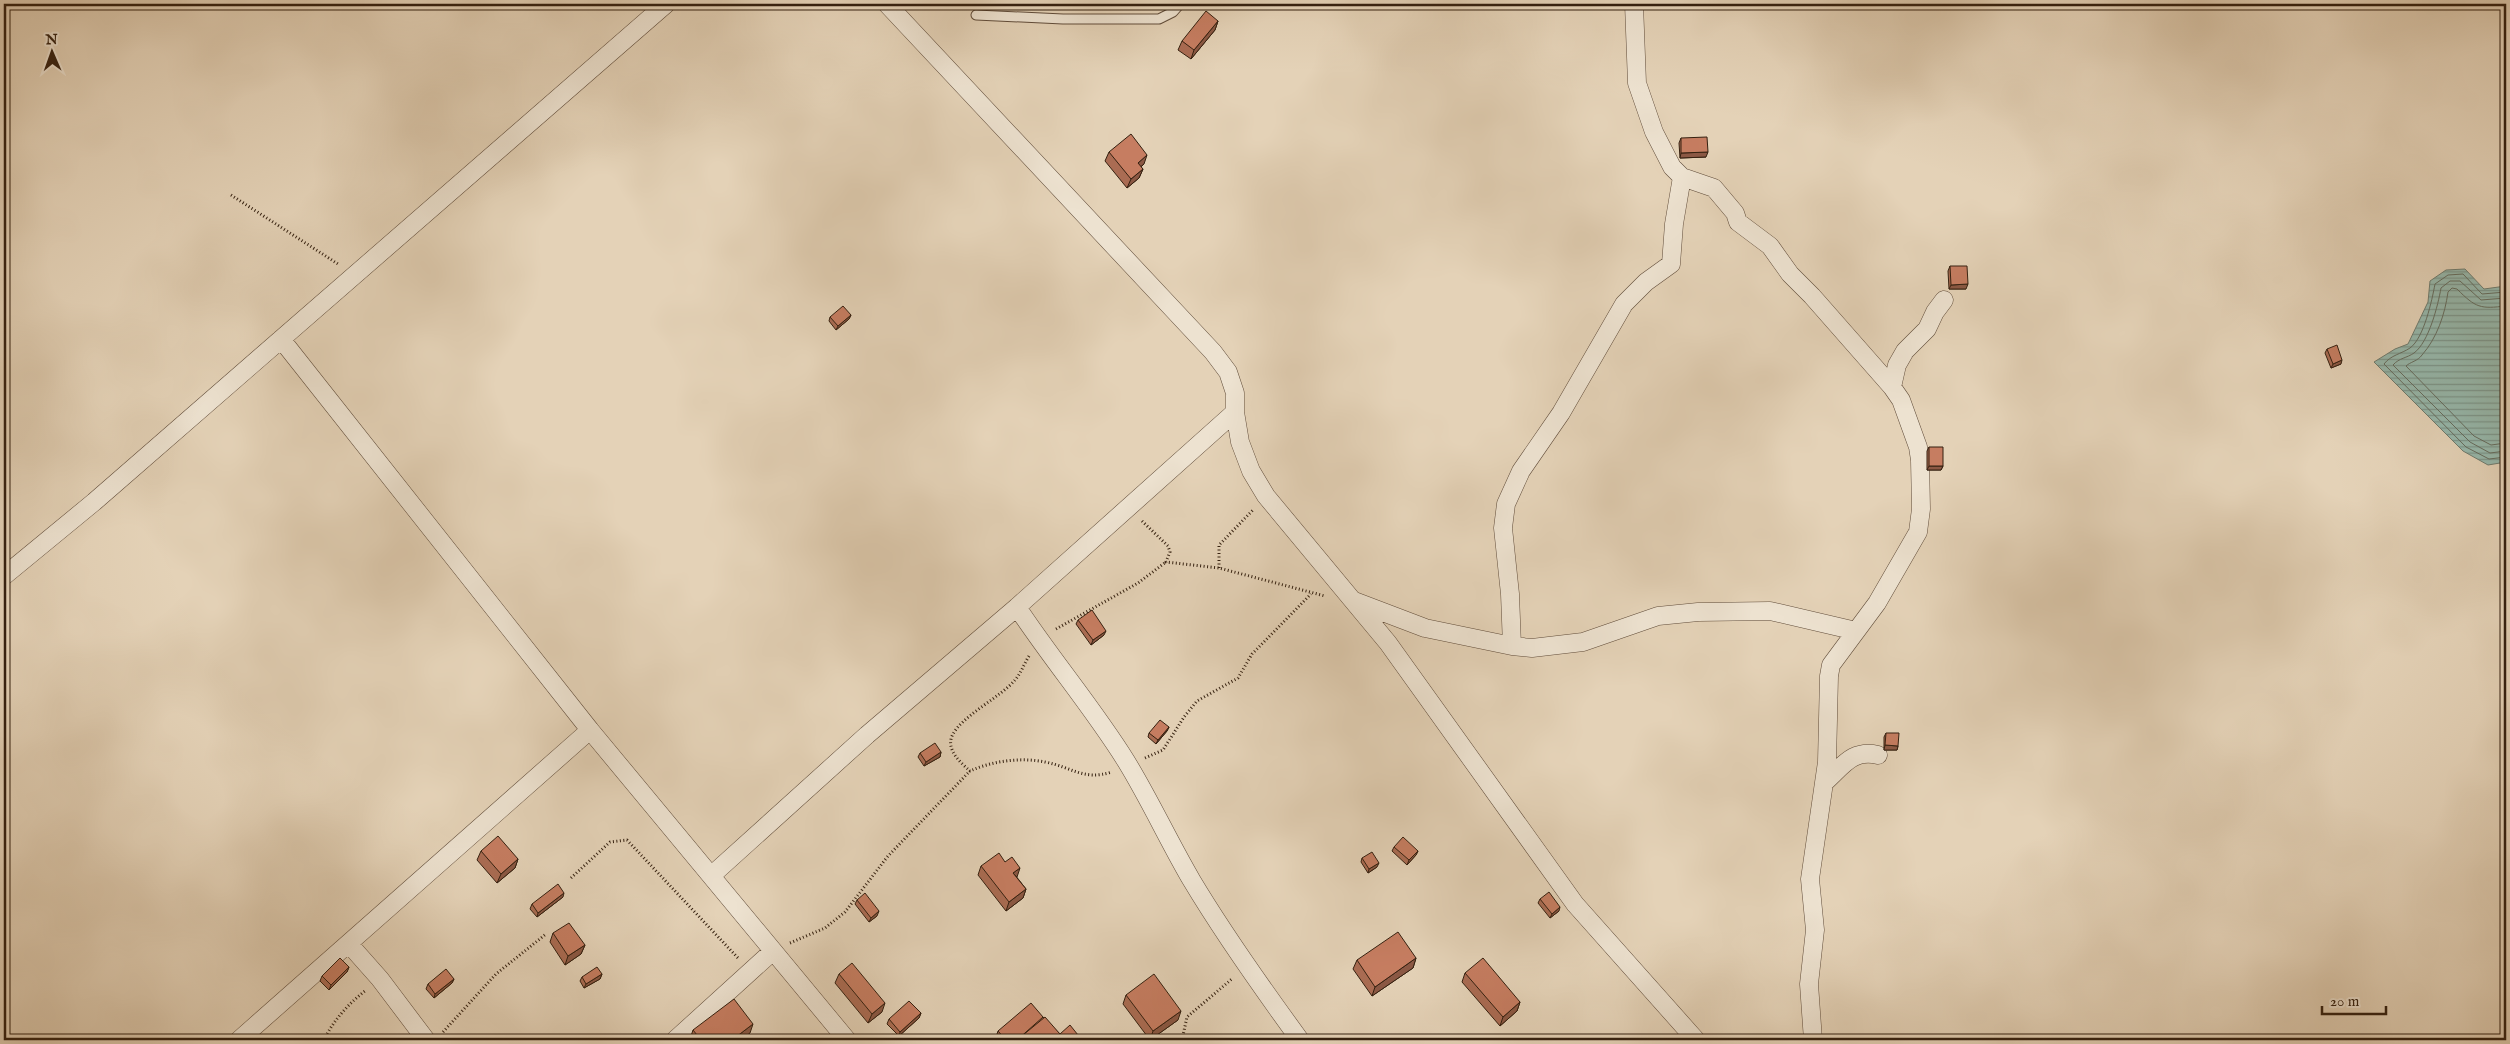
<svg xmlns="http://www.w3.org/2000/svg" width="2510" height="1044" font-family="'IM FELL English',serif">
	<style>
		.water { fill: url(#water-rules); stroke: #6f7b6e }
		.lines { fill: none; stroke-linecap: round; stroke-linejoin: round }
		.shore { stroke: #656c5e; stroke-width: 1 }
		.service-casing { stroke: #604c3a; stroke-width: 11 }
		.minor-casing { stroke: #604c3a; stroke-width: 19 }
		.path { stroke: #342010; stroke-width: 3; stroke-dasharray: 1 2.5; stroke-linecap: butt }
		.service { stroke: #ede2d0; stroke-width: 9 }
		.minor { stroke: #ede2d0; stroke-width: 18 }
		.wall { fill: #aa6c53; stroke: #342010 }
		.shaded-wall { fill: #8b5844; stroke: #342010 }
		.building { fill: #c67d61; stroke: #342010 }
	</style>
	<defs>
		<pattern id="water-rules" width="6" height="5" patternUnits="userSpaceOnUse" patternTransform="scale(1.25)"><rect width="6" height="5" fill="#96b8ac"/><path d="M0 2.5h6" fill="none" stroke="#7b958b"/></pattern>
	</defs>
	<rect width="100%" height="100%" fill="#e4d2b7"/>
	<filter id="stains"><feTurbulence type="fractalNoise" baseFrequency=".004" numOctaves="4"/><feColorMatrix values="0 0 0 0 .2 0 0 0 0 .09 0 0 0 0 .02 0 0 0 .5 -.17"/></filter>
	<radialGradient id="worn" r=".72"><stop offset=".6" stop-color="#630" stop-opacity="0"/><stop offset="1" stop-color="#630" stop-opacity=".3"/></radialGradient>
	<path class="water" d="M2465,269L2484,289L2506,286V462L2488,465L2463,451L2374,362L2395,349L2408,344L2428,302L2430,281L2446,270Z"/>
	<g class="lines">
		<path class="shore" d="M2506,292L2482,294L2463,274L2448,275L2435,284C2432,300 2424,338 2410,348C2401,354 2391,355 2384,364L2466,447L2489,459L2506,457
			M2506,298L2481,300L2460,281H2450L2441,288C2438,305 2429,342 2414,353C2407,358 2399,358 2393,365L2470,442L2490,453L2506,451
			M2506,306C2480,309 2476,308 2457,289L2452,288L2448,292C2445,314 2437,338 2422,355C2418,361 2410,362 2406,366L2474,436L2491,445L2506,443"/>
		<defs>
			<path id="service" d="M976,15L1063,19H1159L1173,12L1180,4"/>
			<path id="minor" d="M887,4L1213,352L1228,372L1235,393V412L1240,442L1251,471L1266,496L1388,643L1575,904L1696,1040
				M1634,4L1637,83L1654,132L1672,167L1682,177L1714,188L1735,213L1738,222L1770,246L1790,274L1812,296L1892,387L1901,400L1918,447L1920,460L1921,509L1918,532L1877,603L1831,665L1829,676L1827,762L1810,879L1815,930L1809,984L1813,1040
				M281,339L590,730L847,1040
				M1892,387L1897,365L1905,351L1927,329L1935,312L1944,300
				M4,576L94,502L666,4
				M1354,601L1425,628L1512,646L1532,648L1583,642L1658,616L1698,612L1770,611L1856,631
				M1017,607C1052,660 1093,708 1126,761C1150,800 1169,842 1192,881C1225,936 1262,988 1300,1040
				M1512,646L1510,594L1503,528L1506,504L1521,471L1561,413L1624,304L1646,282L1671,264L1674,224L1682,177
				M1825,782C1843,766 1852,749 1878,755
				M712,875L867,735L1017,607L1235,412
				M349,944L380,979L426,1040
				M239,1040L590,730
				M675,1040L773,951"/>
		</defs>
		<use href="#service" class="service-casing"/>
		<use href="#minor" class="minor-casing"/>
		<path class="path" d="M231,195L338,264
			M1142,521L1168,546L1170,552L1166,562L1219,568L1325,596
			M1219,568V545L1253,510
			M1056,629L1138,583L1166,562
			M1029,656C1024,664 1021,673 1015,680C1001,697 961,716 952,736C946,750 961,763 970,771C992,761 1021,757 1045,762C1072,767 1083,781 1112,772
			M1145,758L1163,750L1184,717L1197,701L1238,678L1252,654L1311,594
			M571,878L610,842L627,840L738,958
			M790,943L825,928L845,912L888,856L970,771
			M443,1032L496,974L546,934
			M324,1040C333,1021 348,1004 365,991
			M1182,1040L1187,1017L1233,978"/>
		<use href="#service" class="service"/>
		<use href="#minor" class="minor"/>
	</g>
	<path class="wall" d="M1218,21L1215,30L1191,59L1178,50L1182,41Z
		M1681,138L1706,157L1680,158L1679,143Z
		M1109,152L1144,164L1141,167L1143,169L1139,178L1127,188L1105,161Z
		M1950,266L1966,289H1949L1948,271Z
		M851,315L849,319L836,330L829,321L830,317Z
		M2327,349L2341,364L2331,368L2325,353Z
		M1929,447L1943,466L1941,470H1927V451Z
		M1078,620L1104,635L1091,645L1076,624Z
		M1169,727L1167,731L1156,744L1148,737L1149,733Z
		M1886,733L1898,746L1897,750H1884V737Z
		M941,752L940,757L924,766L918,757L920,753Z
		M1394,847L1418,851L1416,855L1407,865L1392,851Z
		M481,851L518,859L515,868L497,883L477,860Z
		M1362,858L1377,867L1368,873L1361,862Z
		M1005,862L1026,889L1023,898L1006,911L978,875L981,866Z
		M563,897L537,917L530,909L532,904Z
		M1540,899L1559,911L1550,918L1538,903Z
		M857,900L877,916L869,922L855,904Z
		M553,933L585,945L581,954L565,965L550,942Z
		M1416,958L1413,968L1372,996L1353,969L1357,960Z
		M349,967L347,972L329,990L320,981L322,976Z
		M1465,973L1520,1002L1517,1011L1500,1026L1462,982Z
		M602,974L600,979L584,988L580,981L582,977Z
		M839,974L882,1012L868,1023L835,983Z
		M454,979L452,983L434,998L426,989L428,984Z
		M1126,995L1178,1020L1150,1040L1123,1004Z
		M921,1013L919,1018L899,1036L887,1024L889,1019Z
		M1043,1017L1060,1034L1082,1040H995L998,1031Z
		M693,1030L750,1033L741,1040H691L690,1039Z"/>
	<path class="shaded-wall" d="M1218,21L1215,30L1191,59L1194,50Z
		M1708,152L1706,157L1680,158L1681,153Z
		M1147,155L1144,164L1134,172L1138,163Z
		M1143,169L1139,178L1127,188L1131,179Z
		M1968,284L1966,289H1949L1951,285Z
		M851,315L849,319L836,330L838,326Z
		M2342,360L2341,364L2331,368L2333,364Z
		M1929,466H1943L1941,470H1927Z
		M1106,631L1104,635L1091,645L1093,640Z
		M1169,727L1167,731L1156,744L1158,740Z
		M1885,745L1898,746L1897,750H1884Z
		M941,752L940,757L924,766L926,762Z
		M1418,851L1416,855L1407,865L1409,860Z
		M518,859L515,868L497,883L501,874Z
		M1379,863L1377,867L1368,873L1369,869Z
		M1020,868L1017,877L1013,873Z
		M1026,889L1023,898L1006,911L1009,902Z
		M564,893L563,897L537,917L538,913Z
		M1560,907L1559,911L1550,918L1552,914Z
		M879,911L877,916L869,922L871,918Z
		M585,945L581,954L565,965L568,956Z
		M1416,958L1413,968L1372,996L1375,987Z
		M349,967L347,972L329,990L331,985Z
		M602,974L600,979L584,988L586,984Z
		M454,979L452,983L434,998L435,994Z
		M1520,1002L1517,1011L1500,1026L1503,1017Z
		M885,1003L882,1012L868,1023L872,1014Z
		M1181,1011L1178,1020L1150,1040L1153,1031Z
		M921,1013L919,1018L899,1036L900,1032Z
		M753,1024L750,1033L741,1040H732Z"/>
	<path class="building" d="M1206,11L1218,21L1194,50L1182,41Z
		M1131,134L1147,155L1138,163L1143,169L1131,179L1109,152Z
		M1707,137L1708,152L1681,153V138Z
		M1950,266H1967L1968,284L1951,285Z
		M843,306L851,315L838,326L830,317Z
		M2337,345L2342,360L2333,364L2327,349Z
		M1929,447H1943V466H1929Z
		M1092,610L1106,631L1093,640L1078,620Z
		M1160,720L1169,727L1158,740L1149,733Z
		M1886,733H1899L1898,746L1885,745Z
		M935,743L941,752L926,762L920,753Z
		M498,836L518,859L501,874L481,851Z
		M1403,837L1418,851L1409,860L1394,847Z
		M1372,852L1379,863L1369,869L1362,858Z
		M999,853L1005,862L1012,857L1020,868L1013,873L1026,889L1009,902L981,866Z
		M558,884L564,893L538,913L532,904Z
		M1549,892L1560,907L1552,914L1540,899Z
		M865,893L879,911L871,918L857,900Z
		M569,923L585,945L568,956L553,933Z
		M1398,932L1416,958L1375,987L1357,960Z
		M340,958L349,967L331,985L322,976Z
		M1483,958L1520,1002L1503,1017L1465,973Z
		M852,963L885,1003L872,1014L839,974Z
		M597,967L602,974L586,984L582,977Z
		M446,969L454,979L435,994L428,984Z
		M1154,974L1181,1011L1153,1031L1126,995Z
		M734,999L753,1024L732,1040H701L693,1030Z
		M909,1001L921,1013L900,1032L889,1019Z
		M1031,1003L1043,1017L1017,1040H1006L998,1031Z
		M1045,1017L1060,1034L1070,1025L1082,1040H1017Z"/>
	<rect width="2510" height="1044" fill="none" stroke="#e4d2b7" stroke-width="20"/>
	<rect x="5" y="5" width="2500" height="1034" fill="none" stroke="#342010" stroke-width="2.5"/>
	<rect x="10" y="10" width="2490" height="1024" fill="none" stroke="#342010"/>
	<g transform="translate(52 52) rotate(358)" stroke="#ede2d0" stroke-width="4" paint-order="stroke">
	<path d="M0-4L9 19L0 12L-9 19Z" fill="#342010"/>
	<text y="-8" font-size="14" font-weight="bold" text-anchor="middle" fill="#342010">N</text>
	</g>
	<path d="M2322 1006v8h64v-8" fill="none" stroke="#342010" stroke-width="2.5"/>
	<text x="2330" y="1006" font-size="15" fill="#342010" stroke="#ede2d0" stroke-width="4" paint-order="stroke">20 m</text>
	<rect width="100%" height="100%" filter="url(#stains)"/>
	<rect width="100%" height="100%" fill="url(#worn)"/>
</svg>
